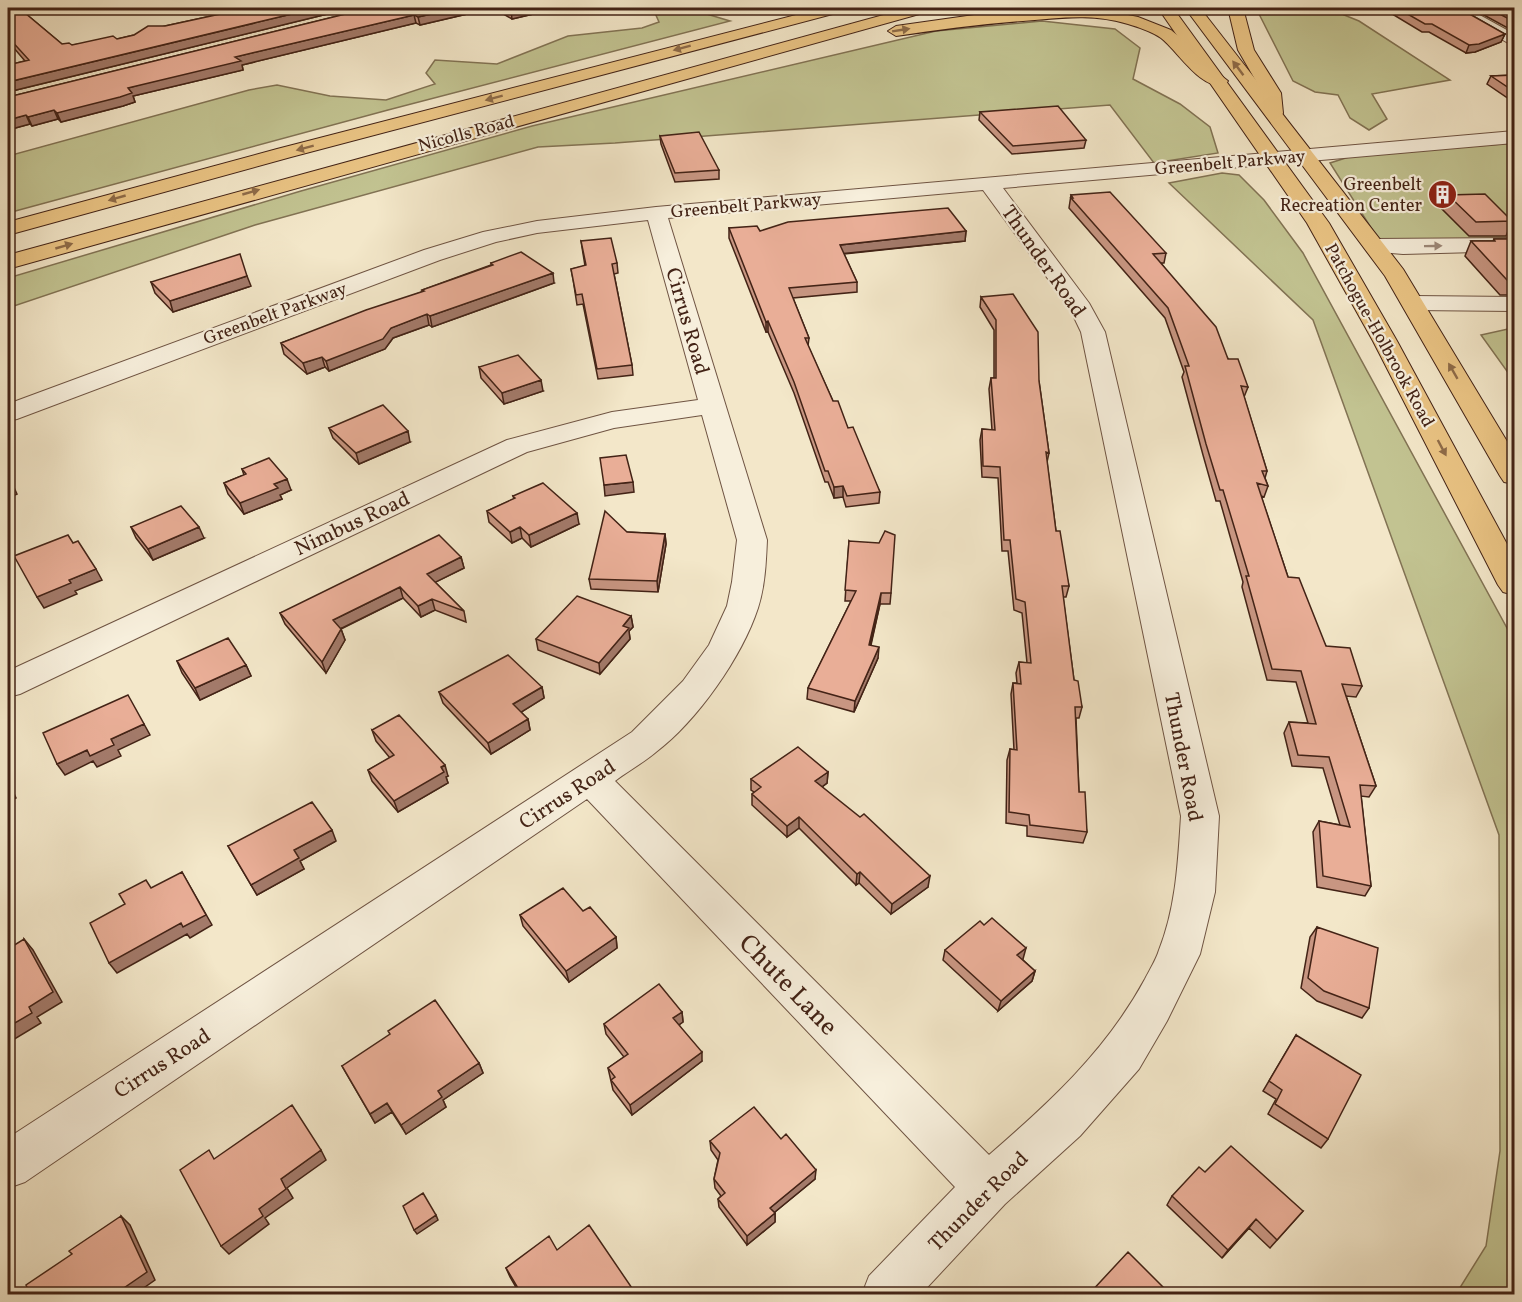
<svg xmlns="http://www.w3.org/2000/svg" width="1522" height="1302" font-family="Vollkorn,serif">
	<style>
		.green { fill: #c2c391; stroke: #827354; stroke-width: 1.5 }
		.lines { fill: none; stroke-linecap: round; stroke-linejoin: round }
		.minor-casing { stroke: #6f5443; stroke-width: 2 }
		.major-casing { stroke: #432316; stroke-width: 2 }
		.highway-casing { stroke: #432316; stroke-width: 2 }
		.minor { fill: #f7efdc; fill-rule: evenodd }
		.major { fill: #eac484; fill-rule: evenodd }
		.highway { fill: #eac484; fill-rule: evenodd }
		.wall { fill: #c89682; stroke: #432316; stroke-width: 1.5 }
		.shaded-wall { fill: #a37a6a; stroke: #432316; stroke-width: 1.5 }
		.building { fill: #e9ae97; stroke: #432316; stroke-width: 1.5 }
		.oneway { fill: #8e6b48 }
		.oneway2 { fill: #9d8979 }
		.labels { text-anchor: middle; stroke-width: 4.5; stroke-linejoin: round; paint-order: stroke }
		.far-street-label { font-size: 18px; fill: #432316; stroke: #f7efdc }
		.far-poi-label { font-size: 18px; fill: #432316; stroke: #f7efdc; text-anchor: end }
		.street-label { font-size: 21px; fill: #432316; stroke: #f7efdc }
		.near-street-label { font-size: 26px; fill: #432316; stroke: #f7efdc }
	</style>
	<rect width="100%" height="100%" fill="#f3e7c9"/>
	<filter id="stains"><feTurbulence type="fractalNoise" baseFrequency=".00333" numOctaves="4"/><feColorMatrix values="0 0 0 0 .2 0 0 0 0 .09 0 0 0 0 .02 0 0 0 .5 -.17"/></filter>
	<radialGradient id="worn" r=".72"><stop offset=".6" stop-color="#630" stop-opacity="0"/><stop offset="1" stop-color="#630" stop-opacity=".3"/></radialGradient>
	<path class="green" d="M663,8L690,9L730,21L388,110L8,213V156L249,90L277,85L330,96L386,100L435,84L426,73L435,60L497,64L568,36L642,28L659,22L655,13Z
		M1256,8H1327L1359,21L1450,80L1372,94L1387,119L1369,130L1350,118L1338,95L1315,92L1293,81Z
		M1042,21L1115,29L1140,48L1133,79L1180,104L1210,127L1218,153L1154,163L1110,105L615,143L538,147L255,225L8,308V278L301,191L532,126L936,31Z
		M1514,143V238L1380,242L1330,163L1352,156Z
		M1222,173L1239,175L1264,200L1303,253L1514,641V1294H1456L1486,1246L1500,1151L1499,835L1313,320L1169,183Z
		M1508,329L1514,330V381L1481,335Z"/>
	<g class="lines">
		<defs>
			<path id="minor" d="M1448,8H1467L1514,34V45L1508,43Z
				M1514,131V143L1003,188L1089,303L1105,332L1219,816L1215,892L1200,954L1167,1021L1139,1069L1080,1136L1005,1204L921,1294H862L869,1276L955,1187L587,799L25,1182L8,1188V1138L632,732L683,681L709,645L727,606L732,582L737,540L702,415L614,428L527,452L20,694L8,697V671L507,440L612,412L698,400L648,220L537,233L496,242L440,260L17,419L8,421V404L424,250L483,232L537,221L656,207ZM983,190L1070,309L1081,332L1181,816C1178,862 1176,907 1159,950C1156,960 1150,969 1145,979C1106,1051 1050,1102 989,1155L615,781C628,771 643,763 656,752C697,721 742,657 758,608C765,586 766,563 767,540L668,218Z
				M1375,239L1514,238V251L1403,254L1367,251L1364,246L1367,241Z
				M1414,296L1514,297V311L1414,310L1406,308L1402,303L1406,298Z"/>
			<path id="major" d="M1158,8H1173L1329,223L1397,341L1514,557V595L1503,592L1498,585L1373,341L1307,223Z
				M1185,8H1200L1403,269L1514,453V484L1504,482L1500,476L1385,276Z"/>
			<path id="highway" d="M823,8H847L844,11L291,157L8,235V222L277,149Z
				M909,8H933L930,11L8,269V255Z
				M1068,8H1125L1123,11L1118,13L1138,17L1171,30L1183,40L1196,56L1228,81L1225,85C1201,91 1178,51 1161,38C1153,32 1138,27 1128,24C1092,13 1060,18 1023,21C981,24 938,30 896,36L888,31L896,26L974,15Z
				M1228,8H1243L1254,50L1281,93L1283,113L1281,117H1267L1265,113L1263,93L1238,50Z"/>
		</defs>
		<use href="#minor" class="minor-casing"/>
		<use href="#major" class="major-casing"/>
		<use href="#highway" class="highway-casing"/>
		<use href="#minor" class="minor"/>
		<use href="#major" class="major"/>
		<use href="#highway" class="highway"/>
	</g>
	<path class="wall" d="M8,8H21H19L62,44L72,45L117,39L134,35L165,26L248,8H352L8,92V65L25,61L8,41Z
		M370,8H551V10L512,19L493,8L420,25L416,23L242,65L243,70L133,96L135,102L123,106L61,122L58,119L32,126L30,124L8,130V97Z
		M1338,8H1459L1505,34L1501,42L1475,52L1466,53L1429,32H1422L1389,12L1376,13L1369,8L1341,10Z
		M1471,8H1515V32Z
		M1515,75V103L1487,84L1491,76Z
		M980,112L1086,140L1084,148L1012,154L979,120Z
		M660,136L719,170V179L675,182L661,144Z
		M1071,195L1166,253L1164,263H1161L1248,387L1244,397L1267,471L1265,478L1268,486L1264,497L1261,496L1288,577L1326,646L1362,686L1356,697L1346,696L1376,786L1369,797L1361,796L1371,886L1365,896L1317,887L1313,832L1319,821L1340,825L1323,768L1292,766L1284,733L1289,722L1308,723L1296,682L1267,680L1242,587L1243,582L1220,501H1216L1203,455L1182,377L1184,372L1165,318L1069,208Z
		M1448,195L1512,221L1506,236H1469L1442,209Z
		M729,228L760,231H966L965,241L844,254L857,282V292L793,298L809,338L808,346L833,401L848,428L880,492L879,503L846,507L843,497L834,498L828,482H825L794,393L768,332H766L729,238Z
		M1494,239H1515V295H1500L1465,256L1471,241H1493Z
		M581,241L617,263L618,273L614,274L632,365L633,375L598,379L583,304L577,305L573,279L571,269L585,266Z
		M491,263L554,283L432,327L429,325L393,338L385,349L329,371L325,367L307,374L284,354L281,343L422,292V290L491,265Z
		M151,282L251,286L173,312L155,293Z
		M981,297L1039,381L1049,453L1047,462L1056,531L1069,586L1066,597H1063L1074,680L1082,707L1079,718H1076L1079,792L1087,832L1083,843L1027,836V826L1006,823L1007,760L1010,749L1014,750L1011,694L1013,683H1017L1016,673L1019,662L1027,663L1022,613L1014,610L1008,551H1002L998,478L982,477L980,440L982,429L992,430L989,389L991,378H994V330L980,307Z
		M479,367L543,391L504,404L481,378Z
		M329,428L410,442L359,464L333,438Z
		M242,469L291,490L280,495L282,499L244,514L228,494L224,483L244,475Z
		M513,496L579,524L531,547L522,538L512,543L489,522L487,511L514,499Z
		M131,527L204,538L153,560L136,538Z
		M627,532L665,534L666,544L658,592L591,589L589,579Z
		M849,541L891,593L890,604H880L871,645L878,658L854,712L807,699L808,688L851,601H845Z
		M461,557L464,568L435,582L464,611L466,622L435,610L421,617L403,598L341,629L345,640L326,673L285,624L280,613Z
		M631,616L633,627L629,631L630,639L600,674L538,650L536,639Z
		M177,661L246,665L251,676L200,700L182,673Z
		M542,687L544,698L521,712L528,719L530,730L491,754L443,703L439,692Z
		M372,730L448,776L446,777L448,783L398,812L372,781L368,770L390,758L376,741Z
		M828,772L827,783L822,787L928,887L891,914L859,883L856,885L799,828L787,837L752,805V794L754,792L751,790V779Z
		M336,841L300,861L304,869L257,895L228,846Z
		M583,911L616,937L617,948L569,982L523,926L520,915Z
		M1317,927L1369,1008L1362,1018L1317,1001L1301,988L1310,937Z
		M945,950L1023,959H1022L1035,971L1032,981L998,1011L943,960Z
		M682,1012L683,1022L679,1025L702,1061L632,1115L613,1090L608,1068L624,1057L606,1034L604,1024Z
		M1296,1035L1328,1139L1321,1148L1268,1114L1276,1099L1263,1091Z
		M479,1063L483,1073L443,1100L446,1107L406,1134L392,1112L375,1123L342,1066Z
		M781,1139L815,1179L775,1212V1222L747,1245L719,1207L718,1199L721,1196L715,1188L714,1179L718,1160L711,1150L710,1141Z
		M1172,1196L1303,1211L1270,1248L1249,1228L1222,1258L1167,1205Z
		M557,1250L517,1289L510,1277L506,1268Z"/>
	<path class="shaded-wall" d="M317,8H352L8,92V82Z
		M459,8H493L420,25L418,17Z
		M527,8H551V10L512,19L511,11Z
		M414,15L416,23L242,65L243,70L133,96L135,102L123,106L61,122L57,113L128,88L235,57Z
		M1505,34L1501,42L1475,52L1466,53L1469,45Z
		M54,110L58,119L32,126L28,117Z
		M26,115L30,124L8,130V120Z
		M966,231L965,241L839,254L840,245Z
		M553,273L554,283L432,327L430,316Z
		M247,276L251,286L173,312L170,301Z
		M427,314L429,325L393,338L385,349L329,371L326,361L391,328Z
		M768,321V332H766V322Z
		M322,357L325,367L307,374L303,363Z
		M541,380L543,391L504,404L502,393Z
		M408,431L410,442L359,464L356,453Z
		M287,479L291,490L280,495L282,499L244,514L240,503L274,484Z
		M633,482L634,492L605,496L604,485Z
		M12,483L17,494L8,498V485Z
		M843,486V497L834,498V487Z
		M577,513L579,524L531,547L529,535Z
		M199,527L204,538L153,560L148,549Z
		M520,527L522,538L512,543L510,532Z
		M665,534L666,544L658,592L657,581Z
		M461,557L464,568L430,585L427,574Z
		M96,569L102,580L75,591L77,594L44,608L37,597L69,580Z
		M400,587L403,598L336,631L333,620Z
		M881,593L880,604L868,656L869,645Z
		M432,599L435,610L421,617L418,606Z
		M631,616L633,627L629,631L630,639L600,674L599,663L623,626Z
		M341,629L345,640L326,673L322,662Z
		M879,647L878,658L854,712L855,701Z
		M246,665L251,676L200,700L195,688Z
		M542,687L544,698L515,716L513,704Z
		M528,719L530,730L491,754L488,743Z
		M144,724L150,735L118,750L121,756L97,767L93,761L65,775L57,764Z
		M445,765L448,776L446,777L448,783L398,812L394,801Z
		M828,772L827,783L815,792V781Z
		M8,780L16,798L8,803Z
		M799,817V828L787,837V826Z
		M332,830L336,841L300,861L304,869L257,895L251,885L294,850Z
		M182,872L212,925L190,938L187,934L117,973L109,963Z
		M860,872L859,883L856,885L857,874Z
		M930,876L928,887L891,914L892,904Z
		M616,937L617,948L569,982L566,971Z
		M24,939L33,950L62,1002L37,1017L41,1023L8,1043V1027L29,1007Z
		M1026,948L1023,959L1015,966L1017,955Z
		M1035,971L1032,981L998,1011L1001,1001Z
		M682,1012L683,1022L674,1028L673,1018Z
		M702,1052V1061L632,1115L630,1105Z
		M479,1063L483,1073L443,1100L446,1107L406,1134L401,1125L438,1091Z
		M387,1103L392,1112L375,1123L370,1114Z
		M321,1150L326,1160L287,1188L293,1198L265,1218L269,1224L229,1254L221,1246L259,1209L281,1179Z
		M816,1170L815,1179L770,1216V1208Z
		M775,1213V1222L747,1245V1236Z
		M436,1215L438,1220L417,1234L414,1230Z
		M121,1216L130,1225L155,1280L135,1294H115Z
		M1256,1219L1249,1228L1222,1258L1228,1250Z"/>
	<path class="building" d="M8,8H19L62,44L69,43L72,45L113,36L117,39L134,35L148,26H165L248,8H317L8,82V65L29,60L8,37Z
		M370,8H459L418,17L414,15L235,57L241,61L128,88L132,93L120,97L57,113L54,110L28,117L26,115L8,120V97Z
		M505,8H527L511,11Z
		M1397,8H1459L1505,34L1479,44L1469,45L1432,24H1425Z
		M1488,8H1515V22Z
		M1515,75V92L1491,76Z
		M1058,106L1086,140L1013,146L980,112Z
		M699,132L719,170L675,173L660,136Z
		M1110,192L1166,253L1153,254L1216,327L1228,359H1238L1248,387L1241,386L1267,471H1262L1268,486L1257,483L1288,577L1299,578L1326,646L1350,648L1362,686L1342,684L1376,786L1360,785L1371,886L1323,876L1319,821L1350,827L1329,757L1298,755L1289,722L1316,724L1301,671L1272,669L1246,576H1249L1223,490H1220L1206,444L1185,366H1189L1168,308L1071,198H1073L1071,195Z
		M1485,194L1512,221L1476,222L1448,195Z
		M948,208L966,231L840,245L857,282L789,288L809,338H805L833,401H838L848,428L853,427L880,492L847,496L843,486L834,487L828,471H825L794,382L768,321L766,322L729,228L757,226L760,231L788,222Z
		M611,238L617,263L612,264L632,365L597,369L582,294L576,295L571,269L586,265L581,241Z
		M1494,239H1515V280H1507L1471,241H1495Z
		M521,252L553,273L430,316L427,314L391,328L383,339L326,361L322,357L303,363L281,343L366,310L424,291L422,290L493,265L491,263Z
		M240,254L247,276L170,301L151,282Z
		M1013,294L1038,332L1039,381L1049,453L1046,452L1056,531H1060L1069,586H1062L1074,680L1078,681L1082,707H1075L1079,792H1085L1087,832L1030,825L1029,815L1009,812L1010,749L1017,750L1013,683L1021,684L1019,662L1031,663L1025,602L1016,599L1010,540H1004L1000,467L983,466L982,429L995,430L991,378H996V320L981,297Z
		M518,355L541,380L502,393L479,367Z
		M383,405L408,431L356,453L329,428Z
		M626,455L633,482L604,485L600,458Z
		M269,458L287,479L274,484L278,488L240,503L224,483L246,474L242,469Z
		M8,476L12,483L8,485Z
		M543,483L577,513L529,535L520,527L510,532L487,511L515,498L513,496Z
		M181,506L199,527L148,549L131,527Z
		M605,511L627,532L665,534L657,581L589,579Z
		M885,531L895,535L891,593H881L869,645L879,647L855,701L808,688L856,591L845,590L849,541L879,543Z
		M68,535L73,543L78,541L96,569L69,580L71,583L37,597L14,556Z
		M439,535L461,557L427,574L464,611L432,599L418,606L400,587L333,620L341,629L322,662L280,613Z
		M577,596L631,616L623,626L629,628L599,663L536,639Z
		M228,638L246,665L195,688L177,661Z
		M508,655L542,687L513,704L528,719L488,743L439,692Z
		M128,695L144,724L111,739L114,745L90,756L87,750L57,764L43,733Z
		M399,715L445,765L441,767L444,772L394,801L368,770L394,755L372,730Z
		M798,747L828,772L815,781L860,817L864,814L930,876L892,904L860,872L857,874L799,817L787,826L752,794L761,787L751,779Z
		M312,802L332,830L294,850L299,858L251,885L228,846Z
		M182,872L206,915L183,927L181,923L109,963L90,923L125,904L119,894L146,880L151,888Z
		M563,888L583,911L590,907L616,937L566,971L520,915Z
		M992,918L1026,948L1017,955L1035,971L1001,1001L945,950L980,921L984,925Z
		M1317,927L1378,948L1369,1008L1324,991L1308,978Z
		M24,939L53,992L29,1007L32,1013L8,1027V949Z
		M659,984L682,1012L673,1018L702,1052L630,1105L611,1080L615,1077L608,1068L628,1054L604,1024Z
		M435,1000L479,1063L438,1091L442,1097L401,1125L387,1103L370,1114L342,1066L390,1034L388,1031Z
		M1296,1035L1361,1075L1328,1139L1275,1104L1282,1090L1269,1081Z
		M292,1105L321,1150L281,1179L286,1189L259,1209L263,1216L221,1246L180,1170L209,1150L214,1159Z
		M754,1107L781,1139L786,1134L816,1170L770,1208L775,1213L747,1236L718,1199L725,1193L714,1179L720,1153L710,1141Z
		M1231,1146L1303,1211L1277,1240L1256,1219L1228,1250L1172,1196L1199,1167L1205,1172Z
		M423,1193L436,1215L414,1230L403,1206Z
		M121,1216L147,1272L115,1294H30L26,1285L72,1254L69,1251Z
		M589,1225L636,1294H511L518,1288L506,1268L549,1236L557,1250Z
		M1128,1252L1170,1294H1089Z"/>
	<defs><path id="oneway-solid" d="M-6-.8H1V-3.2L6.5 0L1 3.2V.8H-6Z" transform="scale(1.5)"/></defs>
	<g class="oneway">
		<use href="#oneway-solid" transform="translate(901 30) rotate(-9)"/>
		<use href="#oneway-solid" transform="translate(682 48) rotate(165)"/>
		<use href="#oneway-solid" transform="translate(1238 68) rotate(-127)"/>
		<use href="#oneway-solid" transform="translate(494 98) rotate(165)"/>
		<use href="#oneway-solid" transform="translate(305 148) rotate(165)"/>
		<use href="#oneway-solid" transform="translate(251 192) rotate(-16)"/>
		<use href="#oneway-solid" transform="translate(117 198) rotate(164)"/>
		<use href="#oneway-solid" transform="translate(64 246) rotate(-16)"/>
		<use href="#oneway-solid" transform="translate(1453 371) rotate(-120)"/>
		<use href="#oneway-solid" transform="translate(1442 448) rotate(62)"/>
	</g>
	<use class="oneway2" href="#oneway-solid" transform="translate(1433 246) rotate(-1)"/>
	<defs>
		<symbol id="building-disc" viewBox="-11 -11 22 22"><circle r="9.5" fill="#8f2418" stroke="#f7efdc"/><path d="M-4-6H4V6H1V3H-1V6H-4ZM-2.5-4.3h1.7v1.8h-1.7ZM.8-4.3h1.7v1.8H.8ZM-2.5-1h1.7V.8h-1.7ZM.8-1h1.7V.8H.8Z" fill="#fff"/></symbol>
	</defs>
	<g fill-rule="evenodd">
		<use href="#building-disc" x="1426" y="178" width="33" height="33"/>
	</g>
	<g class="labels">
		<g class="far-street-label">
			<text transform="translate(466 133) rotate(-15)" y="6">Nicolls Road</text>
			<text transform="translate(1230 162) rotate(-5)" y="6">Greenbelt Parkway</text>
			<text transform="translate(746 205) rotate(-5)" y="6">Greenbelt Parkway</text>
			<text transform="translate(275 313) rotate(-20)" y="6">Greenbelt Parkway</text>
			<text transform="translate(1380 335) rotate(61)" y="6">Patchogue-Holbrook Road</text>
		</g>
		<g class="far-poi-label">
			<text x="1422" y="190">Greenbelt<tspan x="1422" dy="21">Recreation Center</tspan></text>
		</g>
		<g class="street-label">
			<text transform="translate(1044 261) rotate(55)" y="7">Thunder Road</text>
			<text transform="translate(688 321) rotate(74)" y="7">Cirrus Road</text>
			<text transform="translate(352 523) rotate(-25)" y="7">Nimbus Road</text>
			<text transform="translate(1184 757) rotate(79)" y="7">Thunder Road</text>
			<text transform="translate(567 794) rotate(-33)" y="7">Cirrus Road</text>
			<text transform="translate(162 1063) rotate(-33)" y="7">Cirrus Road</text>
			<text transform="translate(978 1201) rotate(-45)" y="7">Thunder Road</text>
		</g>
		<g class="near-street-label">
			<text transform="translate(789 984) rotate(46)" y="9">Chute Lane</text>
		</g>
	</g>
	<rect width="1522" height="1302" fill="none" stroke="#f3e7c9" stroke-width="30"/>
	<rect x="9" y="9" width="1504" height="1284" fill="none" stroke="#432316" stroke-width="3"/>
	<rect x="15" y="15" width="1492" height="1272" fill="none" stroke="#432316" stroke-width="1.5"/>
	<rect width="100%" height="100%" filter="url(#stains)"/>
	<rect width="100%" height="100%" fill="url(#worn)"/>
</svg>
